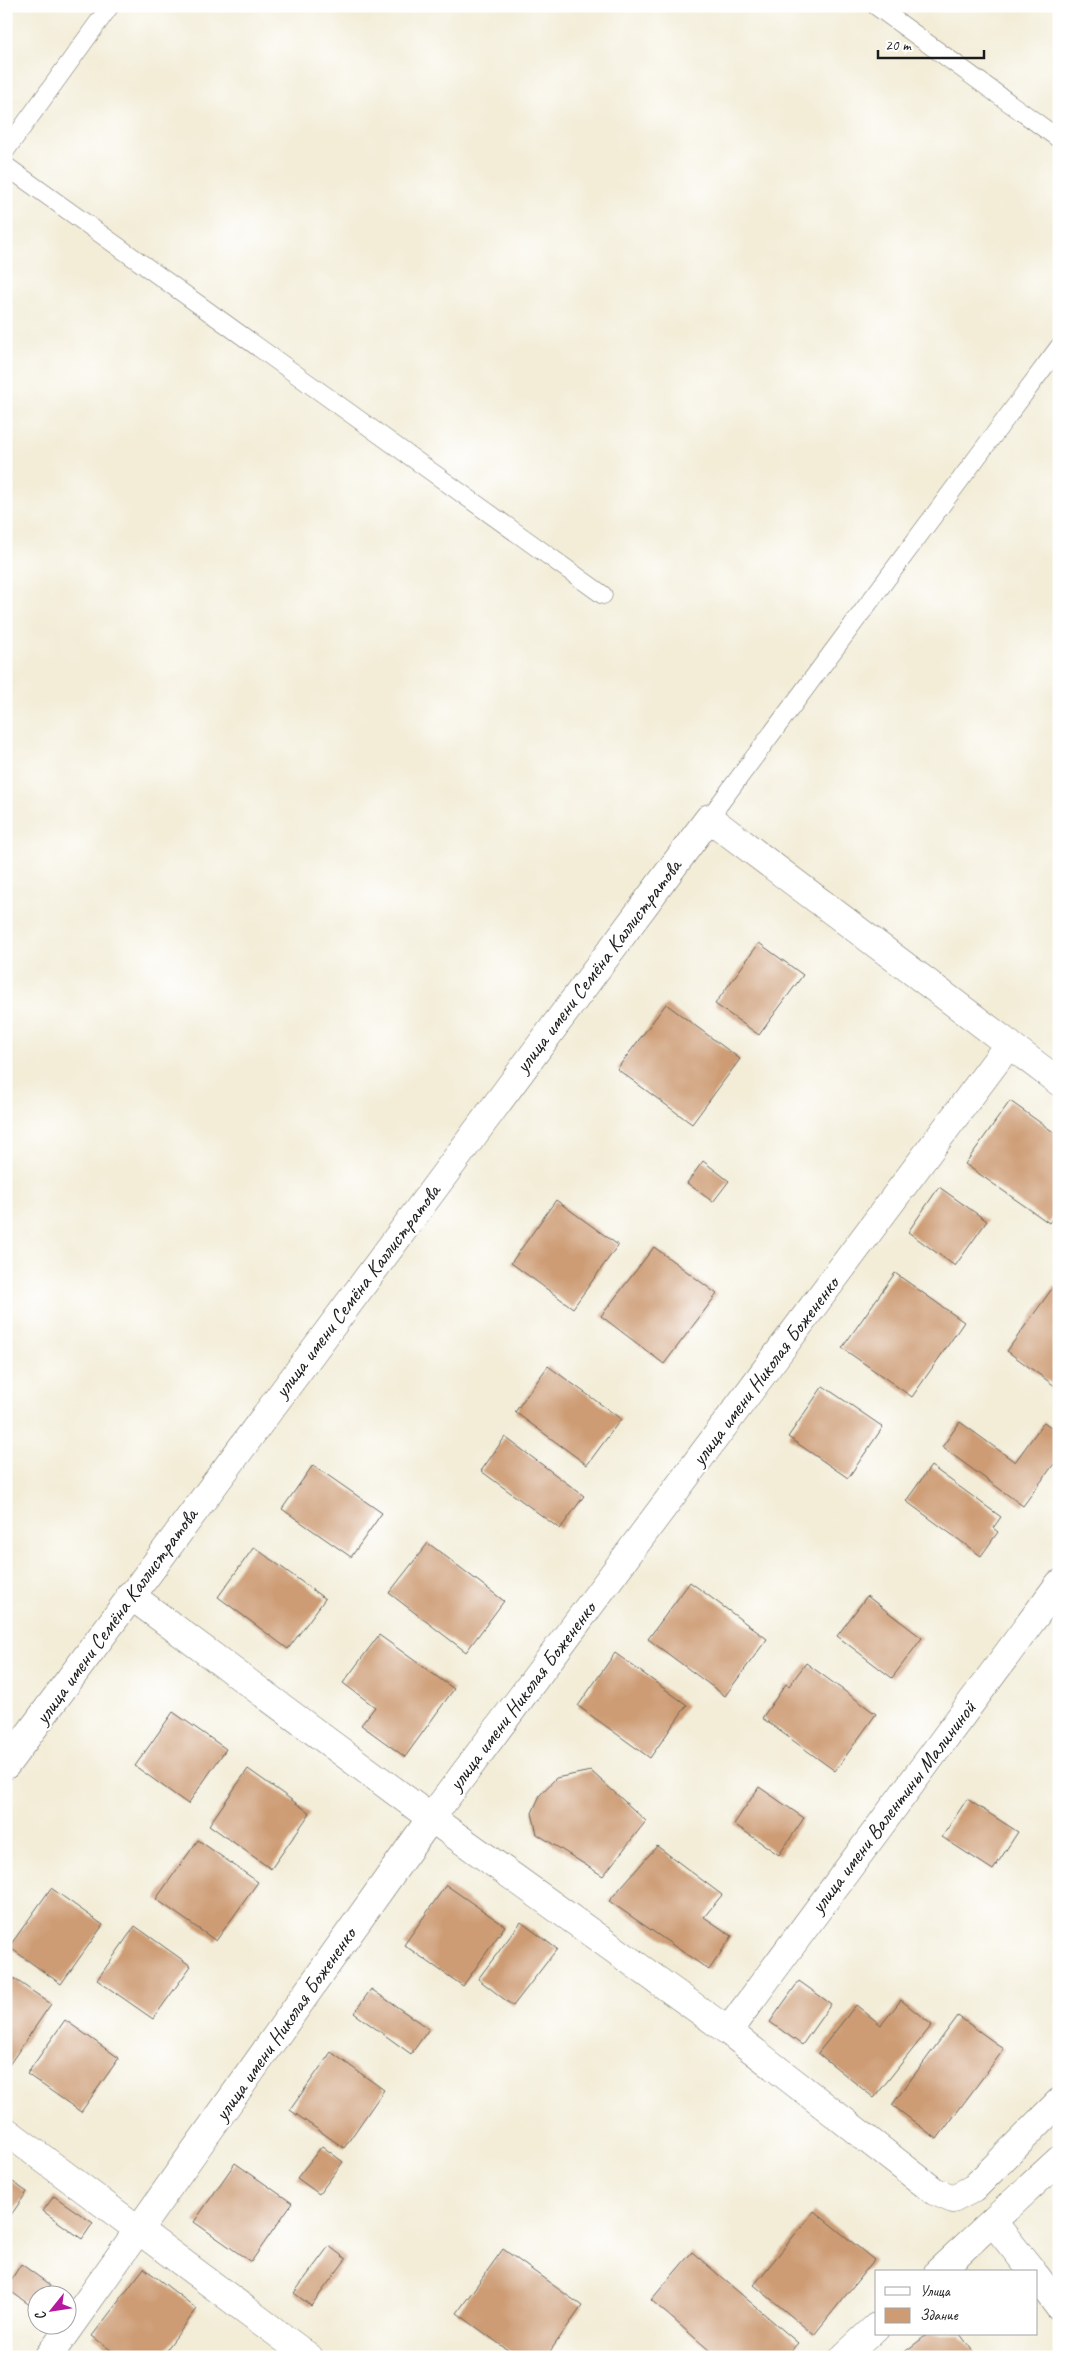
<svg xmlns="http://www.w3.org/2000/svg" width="1065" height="2363" font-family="Caveat,sans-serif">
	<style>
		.building { fill: #cd9c75 }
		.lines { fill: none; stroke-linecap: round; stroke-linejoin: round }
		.service-casing { stroke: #67655e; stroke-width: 19 }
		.minor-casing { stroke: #67655e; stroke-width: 29 }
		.service { stroke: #fff; stroke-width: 18 }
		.minor { stroke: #fff; stroke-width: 28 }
		.labels { text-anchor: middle; stroke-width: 4.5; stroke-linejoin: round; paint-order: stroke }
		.street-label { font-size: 21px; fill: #1c1c1c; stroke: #fff }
	</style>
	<rect width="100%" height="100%" fill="#fff"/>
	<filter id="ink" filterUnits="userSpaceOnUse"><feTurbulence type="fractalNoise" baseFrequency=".02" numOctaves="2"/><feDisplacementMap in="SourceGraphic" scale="10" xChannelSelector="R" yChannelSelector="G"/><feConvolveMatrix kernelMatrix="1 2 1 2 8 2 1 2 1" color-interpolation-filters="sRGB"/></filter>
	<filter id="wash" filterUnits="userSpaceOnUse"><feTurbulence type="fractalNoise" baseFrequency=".0096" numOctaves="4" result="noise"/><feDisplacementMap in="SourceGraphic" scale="20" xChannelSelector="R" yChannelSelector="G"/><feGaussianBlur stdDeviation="1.12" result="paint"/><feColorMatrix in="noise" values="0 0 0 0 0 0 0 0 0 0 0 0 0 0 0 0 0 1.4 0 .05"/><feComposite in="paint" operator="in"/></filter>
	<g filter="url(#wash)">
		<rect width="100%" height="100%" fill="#f3edd8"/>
		<g id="blocks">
			<path class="building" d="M759,943L803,975L759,1035L715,1004Z
				M666,1004L740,1059L692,1124L617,1069Z
				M1010,1101L1059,1136V1210L1049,1223L965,1164Z
				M703,1161L729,1181L713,1202L687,1183Z
				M939,1187L987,1221L955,1266L908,1232Z
				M556,1200L618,1245L573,1308L511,1263Z
				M654,1247L717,1294L664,1364L601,1316Z
				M895,1273L964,1322L912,1397L842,1348Z
				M1054,1286L1059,1289V1389L1007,1351Z
				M548,1366L621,1419L587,1465L515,1412Z
				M823,1386L883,1427L848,1478L788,1437Z
				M960,1422L1015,1462L1044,1422L1059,1433V1457L1023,1506L942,1447Z
				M505,1437L584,1496L560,1529L481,1471Z
				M313,1465L382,1513L351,1557L282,1509Z
				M931,1466L1001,1517L993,1528L998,1532L981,1556L906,1501Z
				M428,1543L504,1601L466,1652L389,1593Z
				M254,1547L325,1599L288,1649L218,1597Z
				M690,1582L767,1639L725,1696L648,1639Z
				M867,1596L922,1638L892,1678L837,1636Z
				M379,1635L454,1689L405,1757L361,1725L375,1707L343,1683Z
				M615,1653L687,1705L650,1758L578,1706Z
				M806,1663L876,1714L835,1771L762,1718L786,1684L789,1686Z
				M173,1712L226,1749L188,1804L135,1766Z
				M248,1769L310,1813L271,1869L209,1825Z
				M591,1771L646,1821L603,1876L537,1834L532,1813L540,1795L556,1778Z
				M759,1787L804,1818L779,1855L734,1824Z
				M967,1799L1018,1832L993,1870L942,1837Z
				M198,1840L258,1882L216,1941L156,1899Z
				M657,1846L722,1895L704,1917L732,1936L709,1970L609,1901Z
				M446,1885L505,1926L463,1986L404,1945Z
				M51,1888L103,1925L61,1984L9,1947Z
				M521,1922L557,1949L513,2006L478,1979Z
				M135,1926L191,1966L153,2019L97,1980Z
				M6,1973L51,2004L9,2065L6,2063Z
				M799,1981L831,2004L802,2045L770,2022Z
				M371,1989L429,2029L411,2054L354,2013Z
				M901,2000L932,2025L874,2098L818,2053L856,2005L881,2025Z
				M958,2016L1004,2049L937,2139L892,2105Z
				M65,2020L119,2058L81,2112L27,2074Z
				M331,2052L384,2090L344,2148L290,2110Z
				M322,2146L343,2162L319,2194L297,2178Z
				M235,2163L292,2203L251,2262L194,2222Z
				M6,2177L27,2192L6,2222Z
				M54,2196L93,2223L82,2239L43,2211Z
				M814,2211L874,2260L814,2335L754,2285Z
				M329,2246L346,2259L311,2306L294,2293Z
				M503,2249L582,2306L546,2357H517L457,2313Z
				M692,2252L798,2343L785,2357H717L651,2300Z
				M21,2264L50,2285L43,2296H38V2303L34,2308L6,2288Z
				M144,2268L197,2309L161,2357H120L92,2336Z
				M928,2334H960L977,2357H898Z"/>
		</g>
	</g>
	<g filter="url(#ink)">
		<use href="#blocks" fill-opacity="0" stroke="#67655e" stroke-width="1"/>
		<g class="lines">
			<defs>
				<path id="service" d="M876,6L1059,139
					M6,150L110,6
					M6,166L603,595
					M709,818L1059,347"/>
				<path id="minor" d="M130,1595L431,1818L728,2031L934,2191L953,2199L974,2188L1059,2102
					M6,1765L709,818L1059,1082
					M728,2031L1059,1584
					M6,2131L309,2357
					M993,2222L1033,2272
					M938,2272L1059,2160
					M1036,2276L1059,2307
					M48,2357L431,1818L1009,1044
					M844,2357L876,2327"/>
			</defs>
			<use href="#service" class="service-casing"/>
			<use href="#minor" class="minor-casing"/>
			<use href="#service" class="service"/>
			<use href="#minor" class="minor"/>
		</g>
	</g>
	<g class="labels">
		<g class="street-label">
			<text transform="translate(598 966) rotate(-53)" y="7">улица имени Семёна Каллистратова</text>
			<text transform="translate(357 1291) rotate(-53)" y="7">улица имени Семёна Каллистратова</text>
			<text transform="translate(765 1371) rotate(-53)" y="7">улица имени Николая Божененко</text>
			<text transform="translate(116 1616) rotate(-54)" y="7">улица имени Семёна Каллистратова</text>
			<text transform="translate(522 1696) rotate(-53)" y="7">улица имени Николая Божененко</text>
			<text transform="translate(893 1807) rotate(-53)" y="7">улица имени Валентины Малининой</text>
			<text transform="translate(285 2024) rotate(-55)" y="7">улица имени Николая Божененко</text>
		</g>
	</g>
	<rect width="1065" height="2363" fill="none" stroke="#fff" stroke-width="25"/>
	<rect x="875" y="2270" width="162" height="65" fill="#ffffff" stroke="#a4a4a4"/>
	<rect x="885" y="2287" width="25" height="8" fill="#ffffff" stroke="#a4a4a4"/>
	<text x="920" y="2296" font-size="15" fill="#1c1c1c">Улица</text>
	<rect x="885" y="2308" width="25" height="15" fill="#cd9c75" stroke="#a4a4a4"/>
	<text x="920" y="2320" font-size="15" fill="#1c1c1c">Здание</text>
	<g transform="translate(52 2310) rotate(240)"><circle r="24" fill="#ffffff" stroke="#a4a4a4"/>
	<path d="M0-4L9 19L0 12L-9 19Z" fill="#b5179e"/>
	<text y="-8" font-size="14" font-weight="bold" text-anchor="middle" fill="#1c1c1c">С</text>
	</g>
	<path d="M878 50v8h106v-8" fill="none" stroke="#1c1c1c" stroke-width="2.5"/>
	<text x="885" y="50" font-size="15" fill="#1c1c1c" stroke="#ffffff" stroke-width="4" paint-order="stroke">20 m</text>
</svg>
